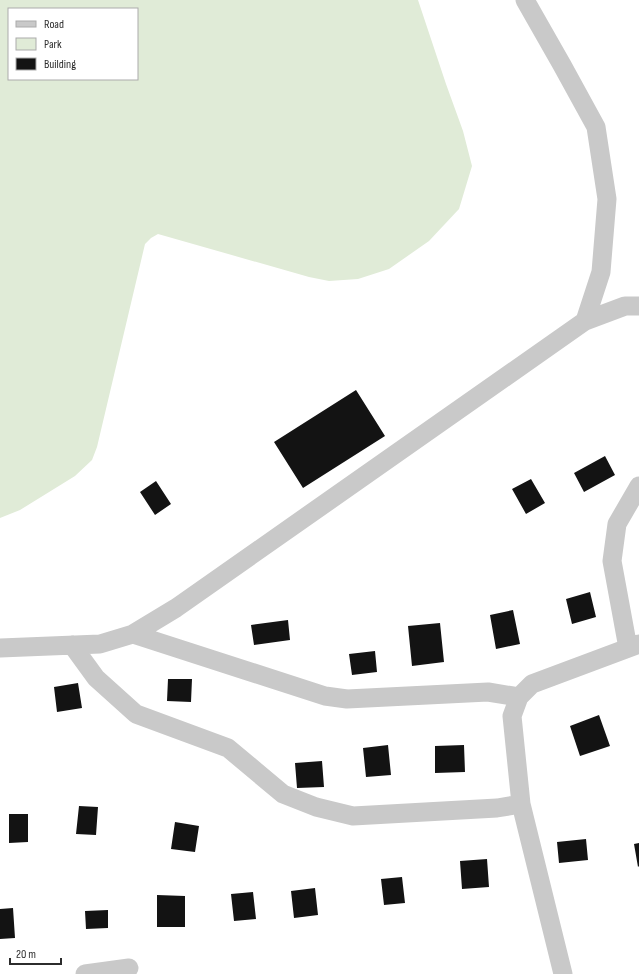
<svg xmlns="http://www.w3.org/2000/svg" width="639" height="974" font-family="'Sofia Sans Condensed',sans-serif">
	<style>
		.green { fill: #e0ebd7; fill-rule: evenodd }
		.building { fill: #131313 }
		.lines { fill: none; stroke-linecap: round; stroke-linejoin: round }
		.minor { stroke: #c9c9c9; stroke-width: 19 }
	</style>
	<rect width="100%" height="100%" fill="#fff"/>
	<path class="green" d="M0,0H418L446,84L463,131L472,166L459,209L429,241L389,269L358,279L329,281L309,277L158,234L151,238L145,244L97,447L92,460L75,476L20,510L0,518ZM9,9H137V79H9Z"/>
	<path class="building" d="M356,390L385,436L303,488L274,442Z
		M605,456L615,475L584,492L574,473Z
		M531,479L545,503L526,514L512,489Z
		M156,481L171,504L155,515L140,492Z
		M590,592L596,617L572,624L566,599Z
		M513,610L520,644L496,649L490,615Z
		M288,620L290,640L254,645L251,625Z
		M440,623L444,662L412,666L408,626Z
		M375,651L377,672L352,675L349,654Z
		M168,679H192L191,702L167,701Z
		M78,683L82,708L57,712L54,687Z
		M599,715L610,746L580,756L570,726Z
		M388,745L391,775L366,777L363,748Z
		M464,745L465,772L435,773V746Z
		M322,761L324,787L297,788L295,763Z
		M79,806L98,807L96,835L76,834Z
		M9,814H28V842L9,843Z
		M175,822L199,826L195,852L171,849Z
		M586,839L588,860L559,863L557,842Z
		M639,843V866L638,867L634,844Z
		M487,859L489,887L462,889L460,861Z
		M402,877L405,903L384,905L381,879Z
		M315,888L318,915L294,918L291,891Z
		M253,892L256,919L234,921L231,894Z
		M157,895L185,896V927H157Z
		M13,908L15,938L0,939V909Z
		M108,910V928L86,929L85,911Z"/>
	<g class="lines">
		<path class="minor" d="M525,0L562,65L596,127L607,199L601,272L585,321
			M133,634L325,696L347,699L488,692L519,697
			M72,645L96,678L136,714L228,748L283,794L316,807L353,816L497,808L521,804
			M0,648L100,644L133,634L176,608L585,321L625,306H639
			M628,648L612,561L617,524L639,486
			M85,974L129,968
			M563,974L521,804L512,716L519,697L532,684L639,644"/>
	</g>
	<rect x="8" y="8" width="130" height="72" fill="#ffffff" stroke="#ababab"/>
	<rect x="16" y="21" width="20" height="6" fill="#c9c9c9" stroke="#ababab"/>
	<text x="44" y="28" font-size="12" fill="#2c2c2c">Road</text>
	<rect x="16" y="38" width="20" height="12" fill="#e0ebd7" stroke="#ababab"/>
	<text x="44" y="48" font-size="12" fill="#2c2c2c">Park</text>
	<rect x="16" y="58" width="20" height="12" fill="#131313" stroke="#ababab"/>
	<text x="44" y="68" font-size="12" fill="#2c2c2c">Building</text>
	<path d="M10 958v6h51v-6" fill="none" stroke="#2c2c2c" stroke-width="2"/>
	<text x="16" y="958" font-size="12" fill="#2c2c2c" stroke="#ffffff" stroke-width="3" paint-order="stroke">20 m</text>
</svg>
